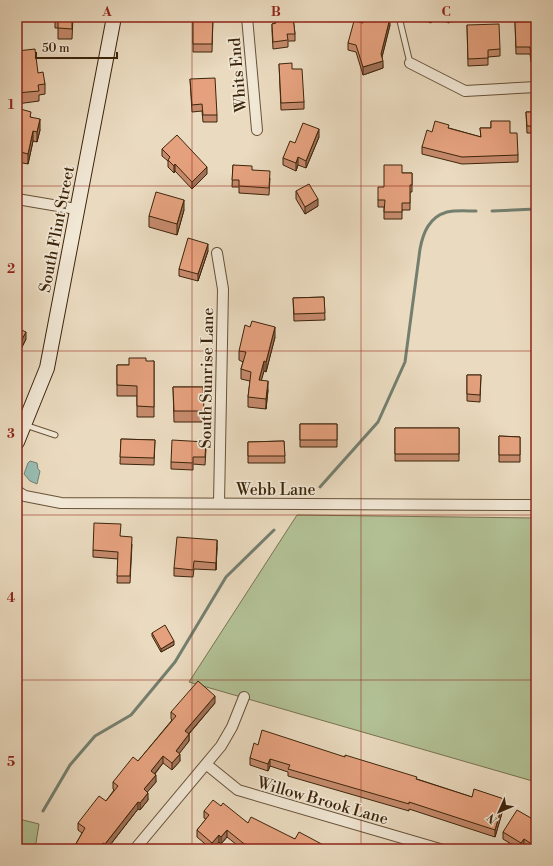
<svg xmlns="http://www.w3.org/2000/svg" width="553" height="866" font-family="'Libre Bodoni',serif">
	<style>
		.green { fill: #b2c195; stroke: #787350 }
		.water { fill: #98bbb2; stroke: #747f6f }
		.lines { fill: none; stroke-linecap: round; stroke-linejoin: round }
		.stream { stroke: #747f6f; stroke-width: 3 }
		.service-casing { stroke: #685238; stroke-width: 7 }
		.minor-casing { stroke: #685238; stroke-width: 12 }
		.secondary-casing { stroke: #3d250b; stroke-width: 16 }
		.service { stroke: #f1e7d5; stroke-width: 5 }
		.minor { stroke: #f1e7d5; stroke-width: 10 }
		.secondary { stroke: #f1e7d5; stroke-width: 14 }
		.wall { fill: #c58a6c; stroke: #3d250b }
		.shaded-wall { fill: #a07158; stroke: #3d250b }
		.building { fill: #e5a17e; stroke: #3d250b }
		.grid { fill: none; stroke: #8f2418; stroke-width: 1; stroke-opacity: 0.55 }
		.labels { text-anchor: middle; stroke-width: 3.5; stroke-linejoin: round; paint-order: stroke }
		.street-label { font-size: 16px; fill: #3d250b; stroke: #f1e7d5 }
		.neatline { fill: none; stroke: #8f2418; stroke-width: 1.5 }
		.grid-label { font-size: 13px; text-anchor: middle; font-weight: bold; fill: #8f2418 }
	</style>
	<rect width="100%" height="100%" fill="#eadabf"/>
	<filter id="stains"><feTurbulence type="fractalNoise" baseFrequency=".005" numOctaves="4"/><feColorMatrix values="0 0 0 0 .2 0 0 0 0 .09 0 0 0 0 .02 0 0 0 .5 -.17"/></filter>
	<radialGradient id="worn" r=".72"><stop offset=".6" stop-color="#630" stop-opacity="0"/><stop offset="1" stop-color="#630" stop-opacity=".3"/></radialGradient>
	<path class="green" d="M297,515L536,518V782L189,682Z
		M19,819L39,824L35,849H17V832Z"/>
	<path class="water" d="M30,461L37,463L38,469L40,471L37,484L30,481L24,474L28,463Z"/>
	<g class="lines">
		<path class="stream" d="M492,211L536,209
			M320,487L378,422L405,362L420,249C423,233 429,217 447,212C456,210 467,211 476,211
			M43,811L70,765L95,736L131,715L175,662L226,577L274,530"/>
		<defs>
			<path id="service" d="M399,17L410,63
				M25,425L55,435"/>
			<path id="minor" d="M247,17L257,130
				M410,63L465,91L536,87
				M17,199L76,209
				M217,253L223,289L219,503
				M17,491L25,496L61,503L536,505
				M206,764L238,790L440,849
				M135,849L221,746L232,727L244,697"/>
			<path id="secondary" d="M17,442L47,368L114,17"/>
		</defs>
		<use href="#service" class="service-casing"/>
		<use href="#minor" class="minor-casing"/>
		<use href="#secondary" class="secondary-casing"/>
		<use href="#service" class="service"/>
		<use href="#minor" class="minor"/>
		<use href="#secondary" class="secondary"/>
	</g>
	<path class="wall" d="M55,17H73L72,39H58V28H55Z
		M193,17H213L212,52H193Z
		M274,17H293L295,34V41H288V47L273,49L272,31V24L275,23Z
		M415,17H434L431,23Z
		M434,17H451L449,23Z
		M536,21V62H531L530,54H516L515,22Z
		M363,23L390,25L382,57L383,68L363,75L356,52L348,50V43Z
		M467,25L500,49V56L488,57V65L468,66Z
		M17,51L38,73L45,84V94L39,95V101L17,104Z
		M279,64L292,69L304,102V109L281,110Z
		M190,79L217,115V122H203L202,111L192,112Z
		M17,108L31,117L40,130L37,142L33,141L28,164L17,162Z
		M526,112H536V133H527Z
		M491,121L510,133L518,155V162L462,164L422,154V147L432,132L449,128L481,137L480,128H491Z
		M319,137L306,168L298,165L296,171L283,165V158L295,143Z
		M162,149L207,174L192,189L175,171L174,173L168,167V161L162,156Z
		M233,165L252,170L270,178L269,195L239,193V187H232Z
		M402,173H412V192H410V210H402V219H384V207H378V200L384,187Z
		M296,191L318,206L305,214L296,199Z
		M184,210L177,235L149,227V216Z
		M208,251L198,281L179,276V269Z
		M324,297L325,320L294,321L293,298Z
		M17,328L26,339L21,349L17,347Z
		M275,337L266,372L264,371L261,380L268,390L266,409L248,407V397L250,381L241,379V369L243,362L239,360V351Z
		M154,361V417H137V396H117V365H129Z
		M467,375H481L480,402L467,401Z
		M173,387H203L204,422H174Z
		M300,424H337V447H300Z
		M395,428H459V461H395Z
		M499,436L520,437V462H499Z
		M121,439L155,440L154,465L120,464Z
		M284,441L285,463H248V442Z
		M206,449L205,465L193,464V470L171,469V462Z
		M120,536L132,544L130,583H117L118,559L93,557V550Z
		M217,547L216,570L194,569L193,577L174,576V568Z
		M152,633L174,645L161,652L152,636Z
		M215,703L189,734V741L179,753L180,761L172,770L163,763L155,774L156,782L147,792L148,800L140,810L138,809L107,849H73L82,833L78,830V823L106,801L114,790L113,789V782L138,761L172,720L171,719V712Z
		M258,745L345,757L417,779L472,797L504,806L495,837L409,809V811L288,776V772L270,766L268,771L250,765V758Z
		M221,806L248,823L295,839L331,849H242L227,837L221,844L219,842L213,849H211L197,837V830L206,819L204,818V811Z
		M536,821V849H528L524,846L522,849H519L503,839V832Z"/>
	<path class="shaded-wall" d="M431,17H434L431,23Z
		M449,17H451L449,23Z
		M390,18V25L381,61V54Z
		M383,61V68L363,75V67Z
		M40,119V130L37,142V132Z
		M319,129V137L306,168V161Z
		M33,131V141L28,164V154Z
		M298,157V165L296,171V163Z
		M175,164V171L174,173V166Z
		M207,167V174L192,189V182Z
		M318,199V206L305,214V207Z
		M184,200V210L177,235V224Z
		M20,239V250L17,261V250Z
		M208,244V251L198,281V274Z
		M275,327V337L266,372V362Z
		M26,332V339L21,349V341Z
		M264,361V371L259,389V380Z
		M268,381V390L266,409V399Z
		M217,540V547L216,570V563Z
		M174,641V645L161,652V649Z
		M215,696V703L185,738V731Z
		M189,734V741L176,758V751Z
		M180,754V761L172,770V763Z
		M163,756V763L151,778V771Z
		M270,759V766L268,771V764Z
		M156,775V782L144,796V789Z
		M148,793V800L140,810V803Z
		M504,799V806L495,837V830Z
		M138,802V809L107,849H105V844Z
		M227,830V837L221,844V837Z
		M219,835V842L213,849H212V843Z
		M524,839V846L522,849H521V843Z
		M103,843V849H100Z"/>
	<path class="building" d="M55,17H72V29L58,28V17Z
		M193,17H213L212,44H193Z
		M275,17H293L295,34H287L288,40L273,42L272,24L276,23Z
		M365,17H387L390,18L381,54L383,61L363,67L356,45L348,43L354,21L363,23Z
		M536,21V55H531L530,47H516L515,22Z
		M499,24L500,49L488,50V58L468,59L467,25Z
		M35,49L38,73L43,72L45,84L38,85L39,91L17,93V51Z
		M292,63V69H302L304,102L281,103L279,64Z
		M215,78L217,115H203L202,104L192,105L190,79Z
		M17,108L31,112L30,117L40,119L37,132L33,131L28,154L17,151Z
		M526,112H536V126H527Z
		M435,121L449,125L448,128L481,137L480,128H491V121H510V133H517L518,155L462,157L422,147L427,130L432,132Z
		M303,123L319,129L306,161L298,157L296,163L283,158L290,141L295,143Z
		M177,135L207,167L192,182L175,164L174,166L168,160L170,157L162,149Z
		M233,165L252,166V170L270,171L269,188L239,186V180H232Z
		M384,165H402V173H412V185H410V203H402V212H384L385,200H378V187H384Z
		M309,184L318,199L305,207L296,191Z
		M156,192L184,200L177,224L149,216Z
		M17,238L20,239L17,250Z
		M188,238L208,244L198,274L179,269Z
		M324,297L325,313L294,314L293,298Z
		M252,321L275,327L266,362L264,361L259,380L268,381L266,399L248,397L251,372L241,369L246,352L239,351L245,325L250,327Z
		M17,328L26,332L21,341L17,340Z
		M129,358H146V361H154V407L137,406V386L117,385V365H129Z
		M467,375H481L480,395L467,394Z
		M173,387H203L204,411H174Z
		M300,424H337V440H300Z
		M395,428H459V454H395Z
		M499,436L520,437V455H499Z
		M121,439L155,440L154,458L120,457Z
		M172,440L206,442L205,457H193V463L171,462Z
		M284,441L285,456H248V442Z
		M94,523L121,524L120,536L132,537L130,576H117L118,552L93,550Z
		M177,537L217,540L216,563L194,561L193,570L174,568Z
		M165,625L174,641L161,649L152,633Z
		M198,681L215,696L185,731L189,734L176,751L180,754L172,763L163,756L151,771L156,775L144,789L148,793L140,803L138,802L105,844L103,843L100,849H73L85,828L78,823L99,796L106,801L118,786L113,782L133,757L138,761L176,716L171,712Z
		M262,730L345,757V755L417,777L416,779L472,797L474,789L504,799L495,830L409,802V804L288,769L290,765L270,759L268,764L250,758L254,743L258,745Z
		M213,800L221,806L223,803L248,823L251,817L295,839L299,832L331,849H286L279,845L277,849H255L243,843L227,830L221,837L219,835L212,843L197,830L209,815L204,811Z
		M517,810L536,821V844L535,846L524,839L521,843L503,832Z
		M181,844L189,849H178Z"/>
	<path class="grid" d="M192,17V849M361,17V849M17,186H536M17,351H536M17,515H536M17,680H536"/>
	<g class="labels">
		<g class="street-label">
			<text transform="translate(237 75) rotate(-95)" y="6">Whits End</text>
			<text transform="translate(56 229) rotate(-79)" y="6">South Flint Street</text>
			<text transform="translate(206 378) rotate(-89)" y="6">South Sunrise Lane</text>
			<text x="276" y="495">Webb Lane</text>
			<text transform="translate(323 800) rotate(16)" y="6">Willow Brook Lane</text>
		</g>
	</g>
	<rect width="553" height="866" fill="none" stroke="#eadabf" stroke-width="44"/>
	<g transform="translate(499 812) rotate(225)" stroke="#f1e7d5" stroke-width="3" paint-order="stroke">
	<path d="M0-3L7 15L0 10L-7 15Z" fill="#3d250b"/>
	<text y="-6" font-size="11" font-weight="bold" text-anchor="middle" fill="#3d250b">N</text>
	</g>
	<path d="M36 52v6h81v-6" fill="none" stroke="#3d250b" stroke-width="2"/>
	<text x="42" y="52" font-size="12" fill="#3d250b" stroke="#f1e7d5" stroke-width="3" paint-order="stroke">50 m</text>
	<rect x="22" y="22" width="509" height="822" class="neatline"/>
	<g class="grid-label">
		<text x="107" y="16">A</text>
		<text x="276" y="16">B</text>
		<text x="446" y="16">C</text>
		<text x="11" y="109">1</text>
		<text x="11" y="273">2</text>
		<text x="11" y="438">3</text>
		<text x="11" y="602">4</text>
		<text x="11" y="766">5</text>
	</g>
	<rect width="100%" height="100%" filter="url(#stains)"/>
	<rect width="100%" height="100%" fill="url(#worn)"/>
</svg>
